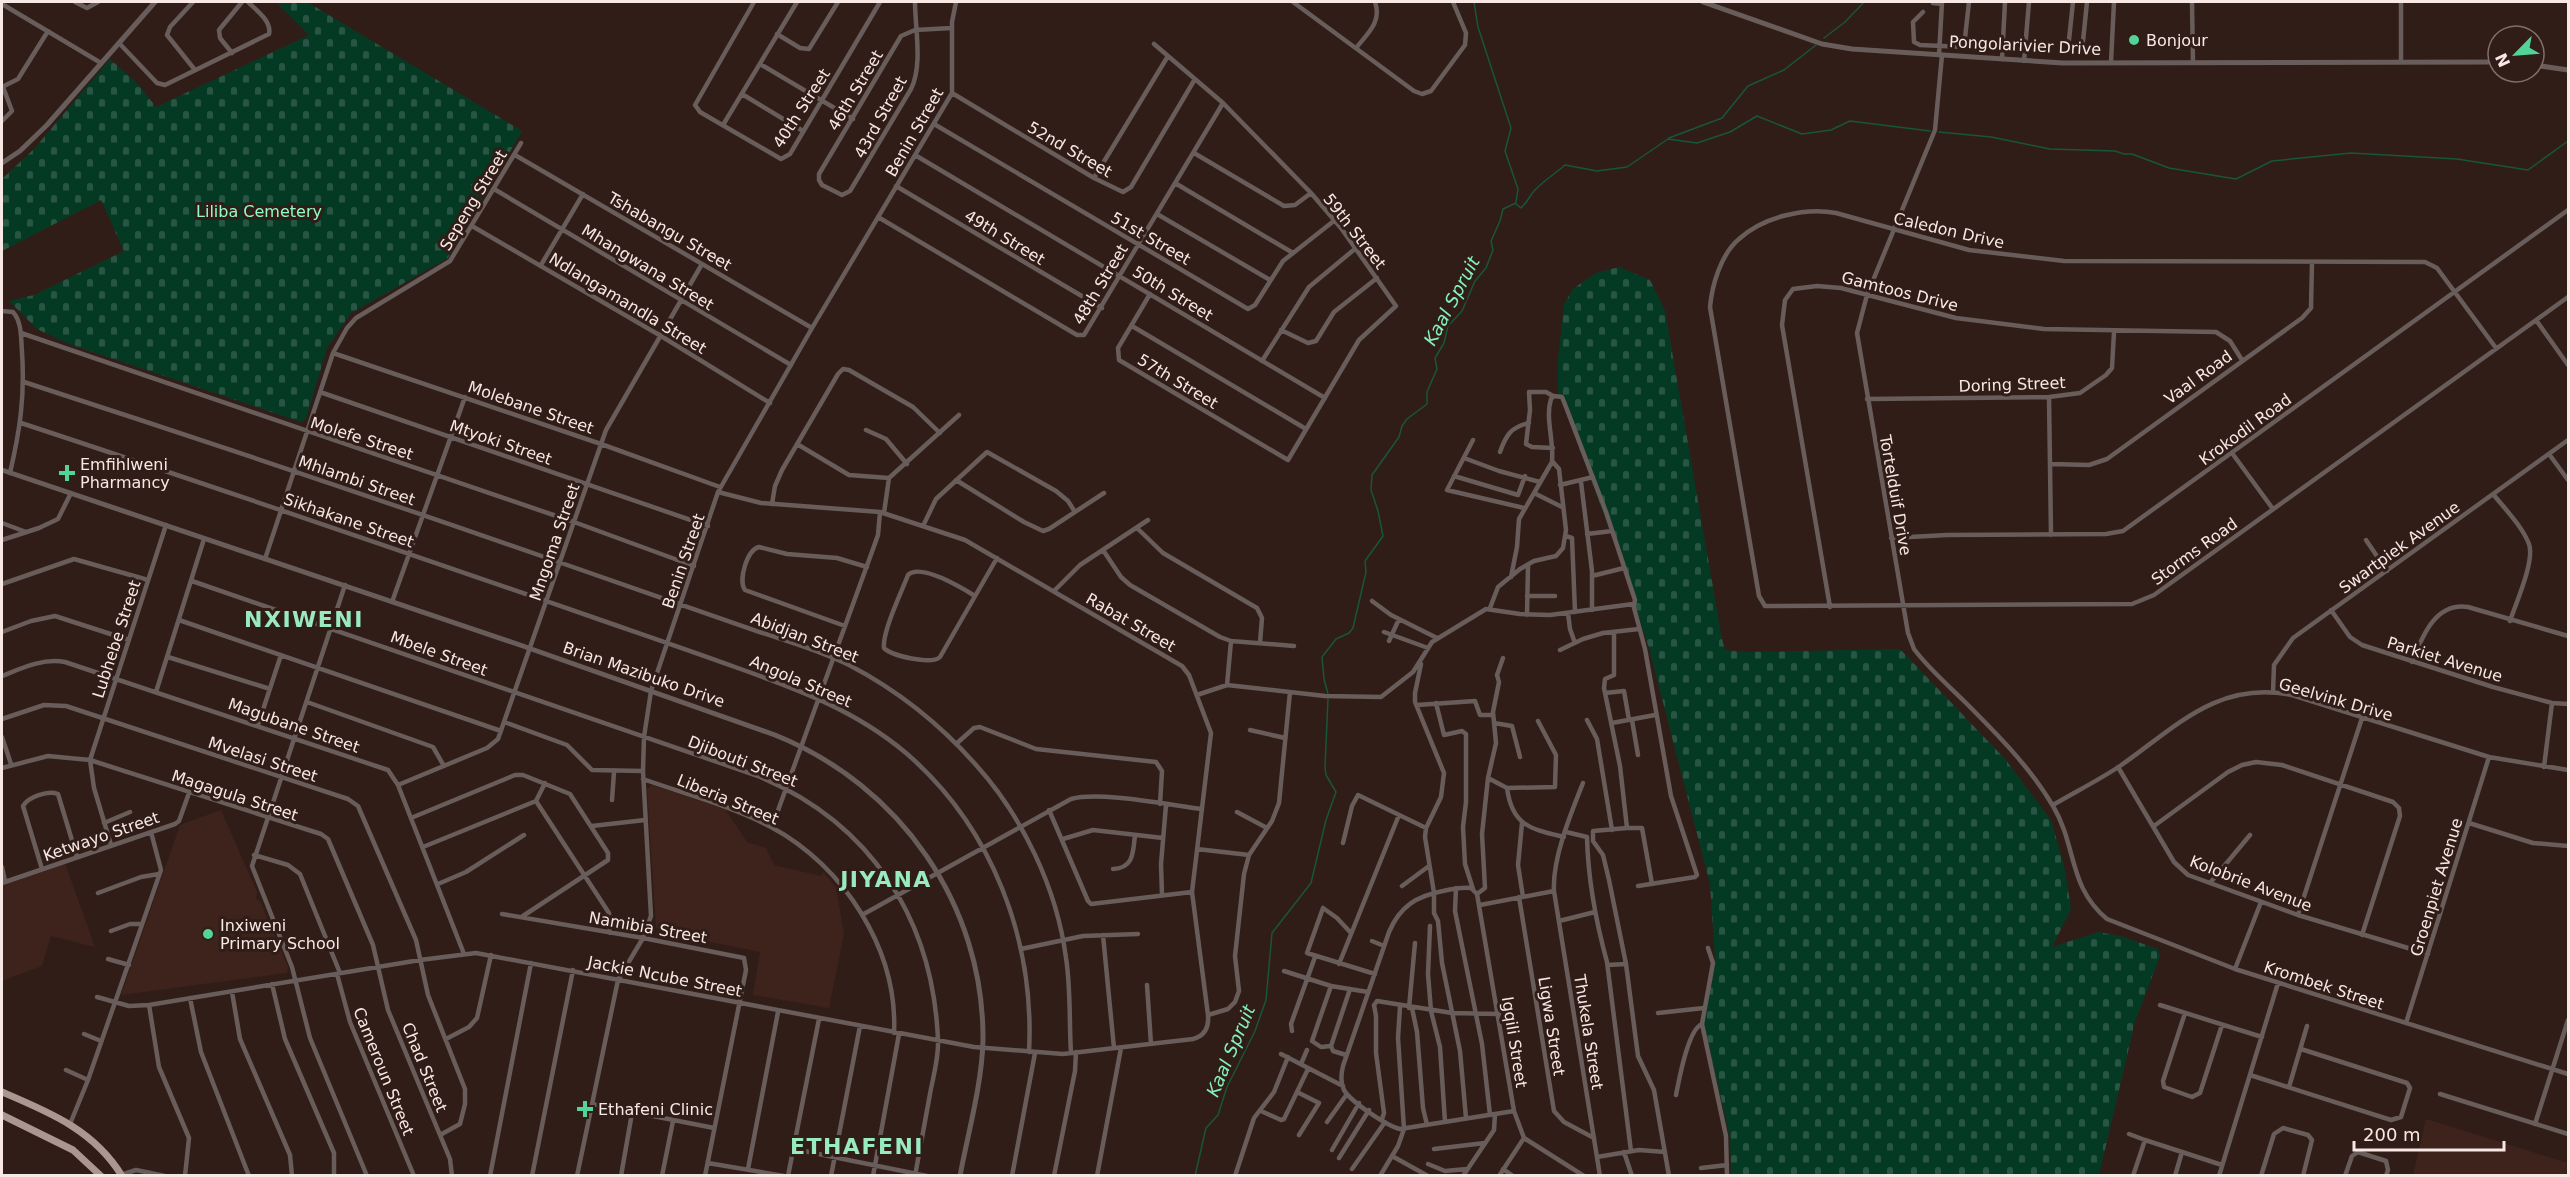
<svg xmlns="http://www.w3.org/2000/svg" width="2570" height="1177" font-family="'DejaVu Sans',sans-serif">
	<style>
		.built { fill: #3d231c }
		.cemetery { fill: url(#cemetery-stones) }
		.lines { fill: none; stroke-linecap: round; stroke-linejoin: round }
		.stream { stroke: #17563a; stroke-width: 1.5 }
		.minor { stroke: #685d5a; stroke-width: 4.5 }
		.tertiary { stroke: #685d5a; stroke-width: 5 }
		.primary { stroke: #ac9690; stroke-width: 7 }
		.poi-dot { fill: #52d397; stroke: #311d18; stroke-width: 2 }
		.labels { text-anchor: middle; stroke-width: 6; stroke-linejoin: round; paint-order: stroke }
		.poi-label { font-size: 16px; fill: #f7e8e5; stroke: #311d18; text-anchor: start }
		.street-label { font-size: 16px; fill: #f7e8e5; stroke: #311d18 }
		.park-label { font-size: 16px; fill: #8ffcc4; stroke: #311d18 }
		.water-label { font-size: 18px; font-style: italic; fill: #84f2ba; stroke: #311d18 }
		.district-label { font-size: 22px; font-weight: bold; letter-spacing: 1.5px; fill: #99eabf; stroke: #311d18 }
	</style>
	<defs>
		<pattern id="cemetery-stones" width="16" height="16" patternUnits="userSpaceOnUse" patternTransform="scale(1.5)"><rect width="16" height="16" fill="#043a24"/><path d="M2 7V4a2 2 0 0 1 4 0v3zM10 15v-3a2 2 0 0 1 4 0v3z" fill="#295644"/></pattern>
	</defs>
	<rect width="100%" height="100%" fill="#311d18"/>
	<path class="built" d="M652,785L725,809L747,842L766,848L774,865L821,876L823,872L836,887L844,934L829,1008L753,995L760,952L660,932L656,927L647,789Z
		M221,810L257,892L256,899L260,901L288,967L287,973L121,995L180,825Z
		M65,863L95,947L51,936L42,966L2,981V885Z
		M2426,1119L2568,1163L2567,1175H2413Z"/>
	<path class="cemetery" d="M276,2H307L522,131L448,258L351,313L327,348L306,419L301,422L69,344L37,329L9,301L34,295L124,251L101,200L2,251V179L34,149L110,59L138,84L156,107L309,35Z
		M1619,267L1650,280L1665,311L1722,639L1725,650L1746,652L1900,649L2005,759L2051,820L2064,865L2071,909L2052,947L2098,932L2120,936L2158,949L2160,956L2135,1022L2099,1175H1731L1730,1138L1701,1010L1715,959L1710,884L1649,648L1617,550L1558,391V360L1564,304L1573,289L1596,273Z"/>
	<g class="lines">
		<path class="stream" d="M1474,2L1478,27L1511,128L1505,151L1518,189L1516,202
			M1824,38L1845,22L1864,2
			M1939,132L1991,137L2050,149L2115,151L2124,154H2132L2169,168L2236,179L2272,161L2351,153L2457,159L2528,170L2568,141
			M1669,138L1722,118L1748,86L1784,70L1816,45
			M1516,204L1521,208C1528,202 1530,194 1537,188C1545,180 1556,173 1565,165L1597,171L1627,167L1668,139L1697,143L1730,132L1757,116L1802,134L1831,130L1850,121L1930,131
			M1328,694L1324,679L1322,657L1336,639L1349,633L1353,628L1366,572L1365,561L1383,536L1378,511L1371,490L1372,475L1399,437L1402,426L1407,419L1427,404V392L1437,369L1435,358L1444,343L1448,326L1462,311L1475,281L1486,268L1493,250L1491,241L1500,221L1503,209L1516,203
			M1195,1176L1206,1128L1218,1115L1227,1087L1255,1031L1266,1000L1272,933L1311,883L1326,820L1336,792L1326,775L1325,767L1328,699"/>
		<path class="minor" d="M75,2L87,8L98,2
			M193,2L170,27L167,35L195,70
			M754,2L695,105L700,112L781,159L790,154L880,2
			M915,2C915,28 923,65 911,89L850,191L842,195L822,185L819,180V174L901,36L915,30L952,28
			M1293,2L1414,91L1422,94L1431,91L1465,45L1466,33L1453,2
			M2073,2L2068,49L2082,51L2087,2
			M2192,2L2193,63
			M2401,2V62
			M1933,3L1942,4
			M2,4L101,63
			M1923,12L1913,22L1914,42L1920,45L1964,47L1969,2
			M777,34L800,48L809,49L838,2
			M119,43L157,83L165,85L269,34C272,21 256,10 248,2
			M1356,48C1368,33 1382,22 1375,2
			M232,53L220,38L219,30L242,2
			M1939,55L1942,2
			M1942,55L1935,130L1867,295L1857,333L1908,633L1914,649C1929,669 1948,685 1965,702C1997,734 2030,767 2053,806C2077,846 2068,887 2107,919L2235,969L2568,1074
			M2002,59L2005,2
			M2024,61L2029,2
			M2111,62L2114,2
			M760,64L853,119
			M2,87L18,79L48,31
			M952,93L1094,178L1123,192L1131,187L1195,79
			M742,94L803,131
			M2,121L12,111L3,87
			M934,124L1248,309L1255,305L1283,261L1335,220
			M723,125L797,2
			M1194,153L1284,206L1295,205L1311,193
			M515,155L812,328
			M915,155L1325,398
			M1094,178L1168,56
			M1175,183L1293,253
			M896,186L1102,308
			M494,189L791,365
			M1157,214L1270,280
			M878,217L1077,335H1084L1223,103
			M472,226L661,336L770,403
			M541,265L583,194
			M1150,294L1118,348L1119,360L1288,460L1359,340L1396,306L1341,228L1311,193L1223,103L1154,44
			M2,311L13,312C22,322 21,339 22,352C25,396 20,430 10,473
			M2536,320L2568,365
			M1132,326L1306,429
			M1281,330L1308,343L1316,341L1334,312L1377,278
			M21,333L574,522L694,566
			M2496,348L2437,268L2425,262L2064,261L1969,250L1836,213C1805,207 1763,217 1739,239C1721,254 1712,285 1710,307L1759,596L1765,606L2132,604L2154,595L2568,297
			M333,353L601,444L720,487
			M1262,361L1309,287L1356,248
			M24,382C200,439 375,498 550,559C618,583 686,606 754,630C786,641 820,650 849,665C897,690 940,724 976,765C1023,817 1057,889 1066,958C1071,990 1069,1022 1071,1053
			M320,392L708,526
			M2049,397L2051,535
			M1867,399L2049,397L2080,393L2106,375L2112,368L2114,332
			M21,423C213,486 404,552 595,618C641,634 688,650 735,667C797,689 855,710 906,753C992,827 1035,940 1029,1052
			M866,430L886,439L907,464
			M1473,440L1447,490L1524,508
			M797,444L849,475L889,478L959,415
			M1553,448L1532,447L1526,444L1530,410L1529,392H1546L1553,396
			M1500,452C1506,435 1511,427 1529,423
			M2232,453L2273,509
			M2549,454L2568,480
			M1464,458L1499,471L1540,482
			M2051,464L2089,465L2107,459L2302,318L2311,308L2312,262
			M1454,476L1518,495L1525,476
			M956,480L1024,522L1043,531L1049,529L1104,493
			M1581,482L1592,571V610
			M1560,485L1593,477
			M1534,493L1562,507
			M2493,494C2505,509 2522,526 2529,544C2535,561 2516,603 2510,621
			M772,504L775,486L782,470L838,374L843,369L849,370L913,407L940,433
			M884,513L889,478
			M2,523L26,532
			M923,526L936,499L987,452L1056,491L1068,501L1075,512
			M1137,528L1163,553L1257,608L1262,618L1260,643
			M1587,534L1612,531
			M1566,536L1572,538L1575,612
			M1891,538L1947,535L2106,534L2123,531L2568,210
			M2,540L39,528L58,519L71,493
			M2366,540L2387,571
			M1103,550L1121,577L1130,585L1220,637L1231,641L1294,646
			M265,559L333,353L347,328L356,318L450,261L521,143
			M1592,576L1624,568
			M1511,577L1517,547L1519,519L1552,462
			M192,581L758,776C871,823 933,919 938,1040C939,1058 933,1077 930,1094C925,1121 920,1148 915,1176
			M2,584L74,559L148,580
			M345,585L252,866L292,967L310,1038L367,1176
			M1054,591L1080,565L1148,520
			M975,596C962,588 921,563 908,575C902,591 882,632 884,648C891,656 932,665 940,657C959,624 978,591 997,558
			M1527,596H1555
			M1372,601L1391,615L1437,638
			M392,602L465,397
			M1830,607L1782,325L1785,300L1793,289L1817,286L1841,288L1956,318L2044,329L2216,332L2230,341L2242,360
			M1490,608L1498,587L1520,569L1534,561L1556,556L1563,548L1566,530L1559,469L1552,461C1554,440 1545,418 1551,399L1554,396L1562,397L1566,407L1606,512L1635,600L1634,605
			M2331,610L2350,637L2362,645L2493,687L2552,703L2568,704
			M1568,613L1570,629L1575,643
			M1527,615L1528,565
			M179,620L501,731
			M845,626L745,590C738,580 747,550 759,547L787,554L837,558L867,567
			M2,632L31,621L55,616L129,640
			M1384,632L1428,648
			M1614,632V675L1605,679L1604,688L1620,766L1627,828H1642L1652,884
			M1389,641L1399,619
			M1560,650L1583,639L1603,633L1639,629
			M168,657L270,689
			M2412,662C2422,637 2435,602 2468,607L2568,636
			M1421,664L1415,693V702L1444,773L1441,797L1426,828L1425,837L1434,893V913L1438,921L1442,963L1460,1051L1466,1118
			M2,676C22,668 43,658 65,662L388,770L398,785L464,954
			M1227,685L1231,641
			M156,692L204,539
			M2273,692L2274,665L2293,638L2568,440
			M1605,693L1624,691L1629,720
			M1197,695L1227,685L1325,696L1381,697L1413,672L1432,642L1486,609L1520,614L1550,615L1633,604L1645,649L1671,796L1697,875L1695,877L1638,886
			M307,702L433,747L444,766
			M1436,703L1444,735L1462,731L1466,734V802L1463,827L1465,864L1473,889
			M1417,705L1475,701L1480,715H1493
			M2,719L44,705L66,706L348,799L358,806L416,940L428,995L465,1089V1104L460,1124L440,1135
			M1587,720L1597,739L1612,830
			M1632,720L1638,755
			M504,722L567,745L592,770L643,771
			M1494,723L1512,726L1520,757
			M1612,723L1655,715
			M258,725L281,655
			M1250,730L1285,738
			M2,737L11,764
			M956,744L974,728L980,727L1036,749L1156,762L1162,771L1160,804
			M2118,767L2174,862L2188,875L2298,915L2428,954
			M2544,767L2552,703
			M2,768L48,756L90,760L321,834L328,839L373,945L388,1010L450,1159L452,1176
			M1488,778L1507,788L1555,787L1556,755L1538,721
			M643,779C685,794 732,806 771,827C844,866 898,950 894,1033
			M1583,783C1571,813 1552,859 1554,891L1600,1176
			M398,785L487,748L498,739L606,430L702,264
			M1507,788C1512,826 1531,829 1564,837
			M612,800L614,772
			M536,801L545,783
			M2053,805C2075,792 2099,780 2120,766C2176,727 2218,680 2292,695L2489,757L2568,770
			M1049,810L1088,901L1091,904L1192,892
			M1237,812L1267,828
			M411,818L515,775H523L570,794L608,853V860L523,916
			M104,823L130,812
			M1522,823L1518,865L1523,897
			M2469,823L2533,843L2568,846
			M592,826L645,820
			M2154,826L2228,772L2242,765L2256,762L2282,765L2393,802L2399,808L2400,816L2362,935
			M772,827L873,549L878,535L880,512
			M1627,828L1593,831V841L1603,855L1609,880L1626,964L1638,1056L1654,1090L1669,1176
			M1566,832L1587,837C1588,879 1596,922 1607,962L1631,1151
			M1063,839L1093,830L1163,838
			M1343,843L1352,806L1358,795L1426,828
			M111,845L94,788L90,760L166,525
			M423,847L536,801L609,913L610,933
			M1197,849L1249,855
			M254,855L288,865L300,874L340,973
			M2,867L5,881
			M42,869L23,806C28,797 48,790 58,794L77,857
			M1113,869C1134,868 1133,852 1135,835
			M2,883L175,824L179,821L189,793
			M2210,883L2250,835
			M438,884L466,872L524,835
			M1402,886L1429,866
			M1456,888L1455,911L1482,1044L1490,1115
			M98,893L141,877L159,874
			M1477,894L1485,888L1482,834L1488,778L1496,743L1493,712L1499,682L1497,675L1503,658
			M1162,895L1161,864L1166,805
			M1519,897L1554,1111L1564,1122L1594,1138
			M1480,905L1554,891
			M502,914L643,938L744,958L746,970L705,1176
			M862,915L1071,799C1100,791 1169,805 1202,809
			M2298,915L2362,718
			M1559,921L1595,912
			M1430,926L1428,974L1431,1011L1440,1047L1445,1122
			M111,931L130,924H142
			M1351,933L1337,918L1323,908L1307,953L1375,974
			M1103,935L1114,1048
			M1372,941L1384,946
			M1021,949L1083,936L1138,934
			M108,959L129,965
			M1339,964L1399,815
			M1608,965L1626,964
			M2235,969L2261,902
			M1284,971L1331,986L1368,992
			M337,974L350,1022L414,1176
			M272,984L285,1039L334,1153V1176
			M1147,985L1151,1044
			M232,992L240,1039L290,1155L292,1176
			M97,997L129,1006L149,1005L420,960L476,953L974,1047L1063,1054L1193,1039C1205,1036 1209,1027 1208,1015L1192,892L1211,733L1189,675L1182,666L965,540L880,512L761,503L718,492
			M190,998L201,1052L249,1176
			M149,1005L159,1067L189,1138L185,1176
			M2160,1005L2262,1037
			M1409,1008L1415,943
			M1412,1008L1417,1032L1423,1108L1427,1125
			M1658,1013L1704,1008
			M2185,1013L2163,1081L2164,1087L2192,1097L2200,1093L2222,1025
			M1208,1015L1228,1009L1235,1002L1239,991L1235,956L1244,874L1249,855L1272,821L1279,803L1290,692
			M2406,1023L2489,757
			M1702,1024L1713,963L1708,948
			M1292,1031L1291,1024L1315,957
			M84,1034L101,1041
			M446,1039L469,1027L477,1018L491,955
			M1331,1046L1321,1047L1312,1041L1331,986
			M1331,1046L1350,989
			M1331,1046L1333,1051L1346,1055
			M1281,1054L1343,1086
			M1301,1064L1307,1050
			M66,1070L88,1080
			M2250,1075L2391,1120L2401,1117L2410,1088L2407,1083L2301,1049
			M2289,1087L2307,1026
			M1297,1092L1319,1103L1299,1135
			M2440,1094L2568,1134
			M1676,1095C1679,1080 1688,1029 1702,1024L1726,1136L1727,1176
			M592,1104L714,1128
			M1261,1111L1281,1120L1284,1119L1308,1069
			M1382,1119L1384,1113L1376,1053V1016L1374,1005L1377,1001L1452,1013L1499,1014
			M1327,1122L1347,1094
			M70,1124L88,1080L161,870L151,832
			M2535,1124L2568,1020
			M2129,1134L2145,1140
			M1524,1138L1584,1176
			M794,1149L927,1176
			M1434,1149L1485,1143
			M1332,1150L1359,1103
			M1624,1152L1632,1176
			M1392,1156L1428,1176
			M1597,1157L1639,1150L1665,1152
			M1339,1158L1369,1110
			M708,1163L784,1176
			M1428,1164L1445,1171L1467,1169
			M1701,1168L1727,1165
			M748,1169L778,1012
			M1352,1169L1385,1122
			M1503,1169L1513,1176
			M121,1175L136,1170L165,1176
			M490,1176L531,963
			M532,1176L573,970
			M577,1176L618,980L643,938L651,916L643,771L644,737L651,691L718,492L812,328L952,93V22L956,2
			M621,1176L632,1113
			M662,1176L673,1121
			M788,1176L819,1019
			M831,1176L860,1026
			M873,1176L899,1034
			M1012,1176L1035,1053
			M1054,1176L1075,1071L1076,1052
			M1097,1176L1121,1048
			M1235,1176L1254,1118L1274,1092L1288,1057
			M1380,1176L1398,1146L1404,1129L1398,1038L1400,1007
			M1463,1176L1494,1130L1495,1114
			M1499,1176L1524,1138L1514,1111L1477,894L1471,888C1461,887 1452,889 1443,891C1417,896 1400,906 1389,932L1343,1066C1341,1074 1340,1082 1344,1090C1351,1102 1387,1126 1400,1129L1514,1111
			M2133,1176L2145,1140L2222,1165
			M2175,1176L2182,1152
			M2219,1176L2278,983
			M2261,1176L2274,1134L2283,1128L2308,1135L2312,1140L2303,1176
			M2345,1176L2352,1156L2358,1152L2386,1161L2388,1170L2386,1176"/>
		<path class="tertiary" d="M1703,2L1822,44L1852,49L2063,63L2498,62
			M2534,65L2568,70
			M2,163L20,151L47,125L155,2
			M2,470L520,645L775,735C900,785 984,905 983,1040C982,1084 968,1133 960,1176"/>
		<path class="primary" d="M2,1092C49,1112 94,1130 122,1176
			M2,1115L73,1150L101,1176"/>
	</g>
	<g class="poi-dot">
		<circle cx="2134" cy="40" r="6"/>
		<path d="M64 464h6v6h6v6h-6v6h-6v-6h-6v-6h6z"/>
		<circle cx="208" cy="934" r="6"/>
		<path d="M582 1100h6v6h6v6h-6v6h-6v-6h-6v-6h6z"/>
	</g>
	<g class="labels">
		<g class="poi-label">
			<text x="2146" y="46">Bonjour</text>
			<text x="80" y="470">Emfihlweni<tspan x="80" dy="18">Pharmancy</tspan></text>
			<text x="220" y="931">Inxiweni<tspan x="220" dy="18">Primary School</tspan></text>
			<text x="598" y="1115">Ethafeni Clinic</text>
		</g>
		<g class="street-label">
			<text transform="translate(2025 45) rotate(3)" y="6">Pongolarivier Drive</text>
			<text transform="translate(855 90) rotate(-59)" y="6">46th Street</text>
			<text transform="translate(801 108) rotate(-57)" y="6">40th Street</text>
			<text transform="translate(880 117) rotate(-61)" y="6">43rd Street</text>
			<text transform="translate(914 132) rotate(-60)" y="6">Benin Street</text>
			<text transform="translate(1070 149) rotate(30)" y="6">52nd Street</text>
			<text transform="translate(473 200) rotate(-59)" y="6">Sepeng Street</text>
			<text transform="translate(1949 230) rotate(13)" y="6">Caledon Drive</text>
			<text transform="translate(670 231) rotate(30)" y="6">Tshabangu Street</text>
			<text transform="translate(1355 231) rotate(52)" y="6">59th Street</text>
			<text transform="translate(1005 237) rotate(31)" y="6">49th Street</text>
			<text transform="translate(1151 238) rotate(30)" y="6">51st Street</text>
			<text transform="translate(648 267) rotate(31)" y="6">Mhangwana Street</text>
			<text transform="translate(1100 284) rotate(-59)" y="6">48th Street</text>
			<text transform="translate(1900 291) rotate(14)" y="6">Gamtoos Drive</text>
			<text transform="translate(1173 293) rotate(31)" y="6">50th Street</text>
			<text transform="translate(628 303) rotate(31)" y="6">Ndlangamandla Street</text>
			<text transform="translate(2198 377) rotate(-36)" y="6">Vaal Road</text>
			<text transform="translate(1178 381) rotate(31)" y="6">57th Street</text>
			<text transform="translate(2012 384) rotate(-2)" y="6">Doring Street</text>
			<text transform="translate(531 407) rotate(19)" y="6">Molebane Street</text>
			<text transform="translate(2245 429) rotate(-36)" y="6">Krokodil Road</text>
			<text transform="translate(362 438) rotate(18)" y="6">Molefe Street</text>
			<text transform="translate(501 442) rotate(19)" y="6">Mtyoki Street</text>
			<text transform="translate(357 480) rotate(19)" y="6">Mhlambi Street</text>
			<text transform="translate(1896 495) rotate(80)" y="6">Tortelduif Drive</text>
			<text transform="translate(349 520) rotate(19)" y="6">Sikhakane Street</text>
			<text transform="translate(554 542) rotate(-71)" y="6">Mngoma Street</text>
			<text transform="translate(2399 547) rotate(-36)" y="6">Swartpiek Avenue</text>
			<text transform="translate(2194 551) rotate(-36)" y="6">Storms Road</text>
			<text transform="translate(683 561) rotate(-71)" y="6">Benin Street</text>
			<text transform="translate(1131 622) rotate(30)" y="6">Rabat Street</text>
			<text transform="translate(805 637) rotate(21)" y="6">Abidjan Street</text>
			<text transform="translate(116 639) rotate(-72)" y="6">Lubhebe Street</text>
			<text transform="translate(439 653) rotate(20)" y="6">Mbele Street</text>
			<text transform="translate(2445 659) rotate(17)" y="6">Parkiet Avenue</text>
			<text transform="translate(644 674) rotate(19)" y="6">Brian Mazibuko Drive</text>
			<text transform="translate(801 681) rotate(23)" y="6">Angola Street</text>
			<text transform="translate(2336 699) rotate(16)" y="6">Geelvink Drive</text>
			<text transform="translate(294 725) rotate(19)" y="6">Magubane Street</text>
			<text transform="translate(263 759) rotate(18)" y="6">Mvelasi Street</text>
			<text transform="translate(743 761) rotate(21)" y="6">Djibouti Street</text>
			<text transform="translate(235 795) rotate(18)" y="6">Magagula Street</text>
			<text transform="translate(728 799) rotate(22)" y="6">Liberia Street</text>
			<text transform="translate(101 836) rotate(-19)" y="6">Ketwayo Street</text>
			<text transform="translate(2251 883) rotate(21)" y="6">Kolobrie Avenue</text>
			<text transform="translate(2436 887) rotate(-73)" y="6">Groenpiet Avenue</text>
			<text transform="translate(648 927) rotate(10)" y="6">Namibia Street</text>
			<text transform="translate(665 976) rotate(11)" y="6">Jackie Ncube Street</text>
			<text transform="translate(2324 985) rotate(18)" y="6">Krombek Street</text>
			<text transform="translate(1552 1026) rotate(81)" y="6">Ligwa Street</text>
			<text transform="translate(1589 1032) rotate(81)" y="6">Thukela Street</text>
			<text transform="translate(1515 1042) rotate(81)" y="6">Igqili Street</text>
			<text transform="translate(425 1067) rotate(68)" y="6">Chad Street</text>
			<text transform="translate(384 1071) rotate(68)" y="6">Cameroun Street</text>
		</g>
		<g class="park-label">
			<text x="259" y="217">Liliba Cemetery</text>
		</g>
		<g class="water-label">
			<text transform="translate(1452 301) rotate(-62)" y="6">Kaal Spruit</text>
			<text transform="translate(1231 1051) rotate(-67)" y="6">Kaal Spruit</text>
		</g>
		<g class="district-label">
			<text x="304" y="627">NXIWENI</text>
			<text x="886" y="887">JIYANA</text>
			<text x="857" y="1154">ETHAFENI</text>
		</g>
	</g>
	<rect width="2570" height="1177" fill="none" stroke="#f7e8e5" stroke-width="6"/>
	<g transform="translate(2516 54) rotate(245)"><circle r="28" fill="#311d18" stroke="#806e6a" stroke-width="1.5"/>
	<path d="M0-4.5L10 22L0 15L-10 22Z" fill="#52d397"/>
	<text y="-9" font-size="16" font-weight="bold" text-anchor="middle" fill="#f7e8e5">N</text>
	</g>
	<path d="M2354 1141v9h150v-9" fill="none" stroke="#f7e8e5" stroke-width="3"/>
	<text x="2363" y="1141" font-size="18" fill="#f7e8e5" stroke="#311d18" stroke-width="4.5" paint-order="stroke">200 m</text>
</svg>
